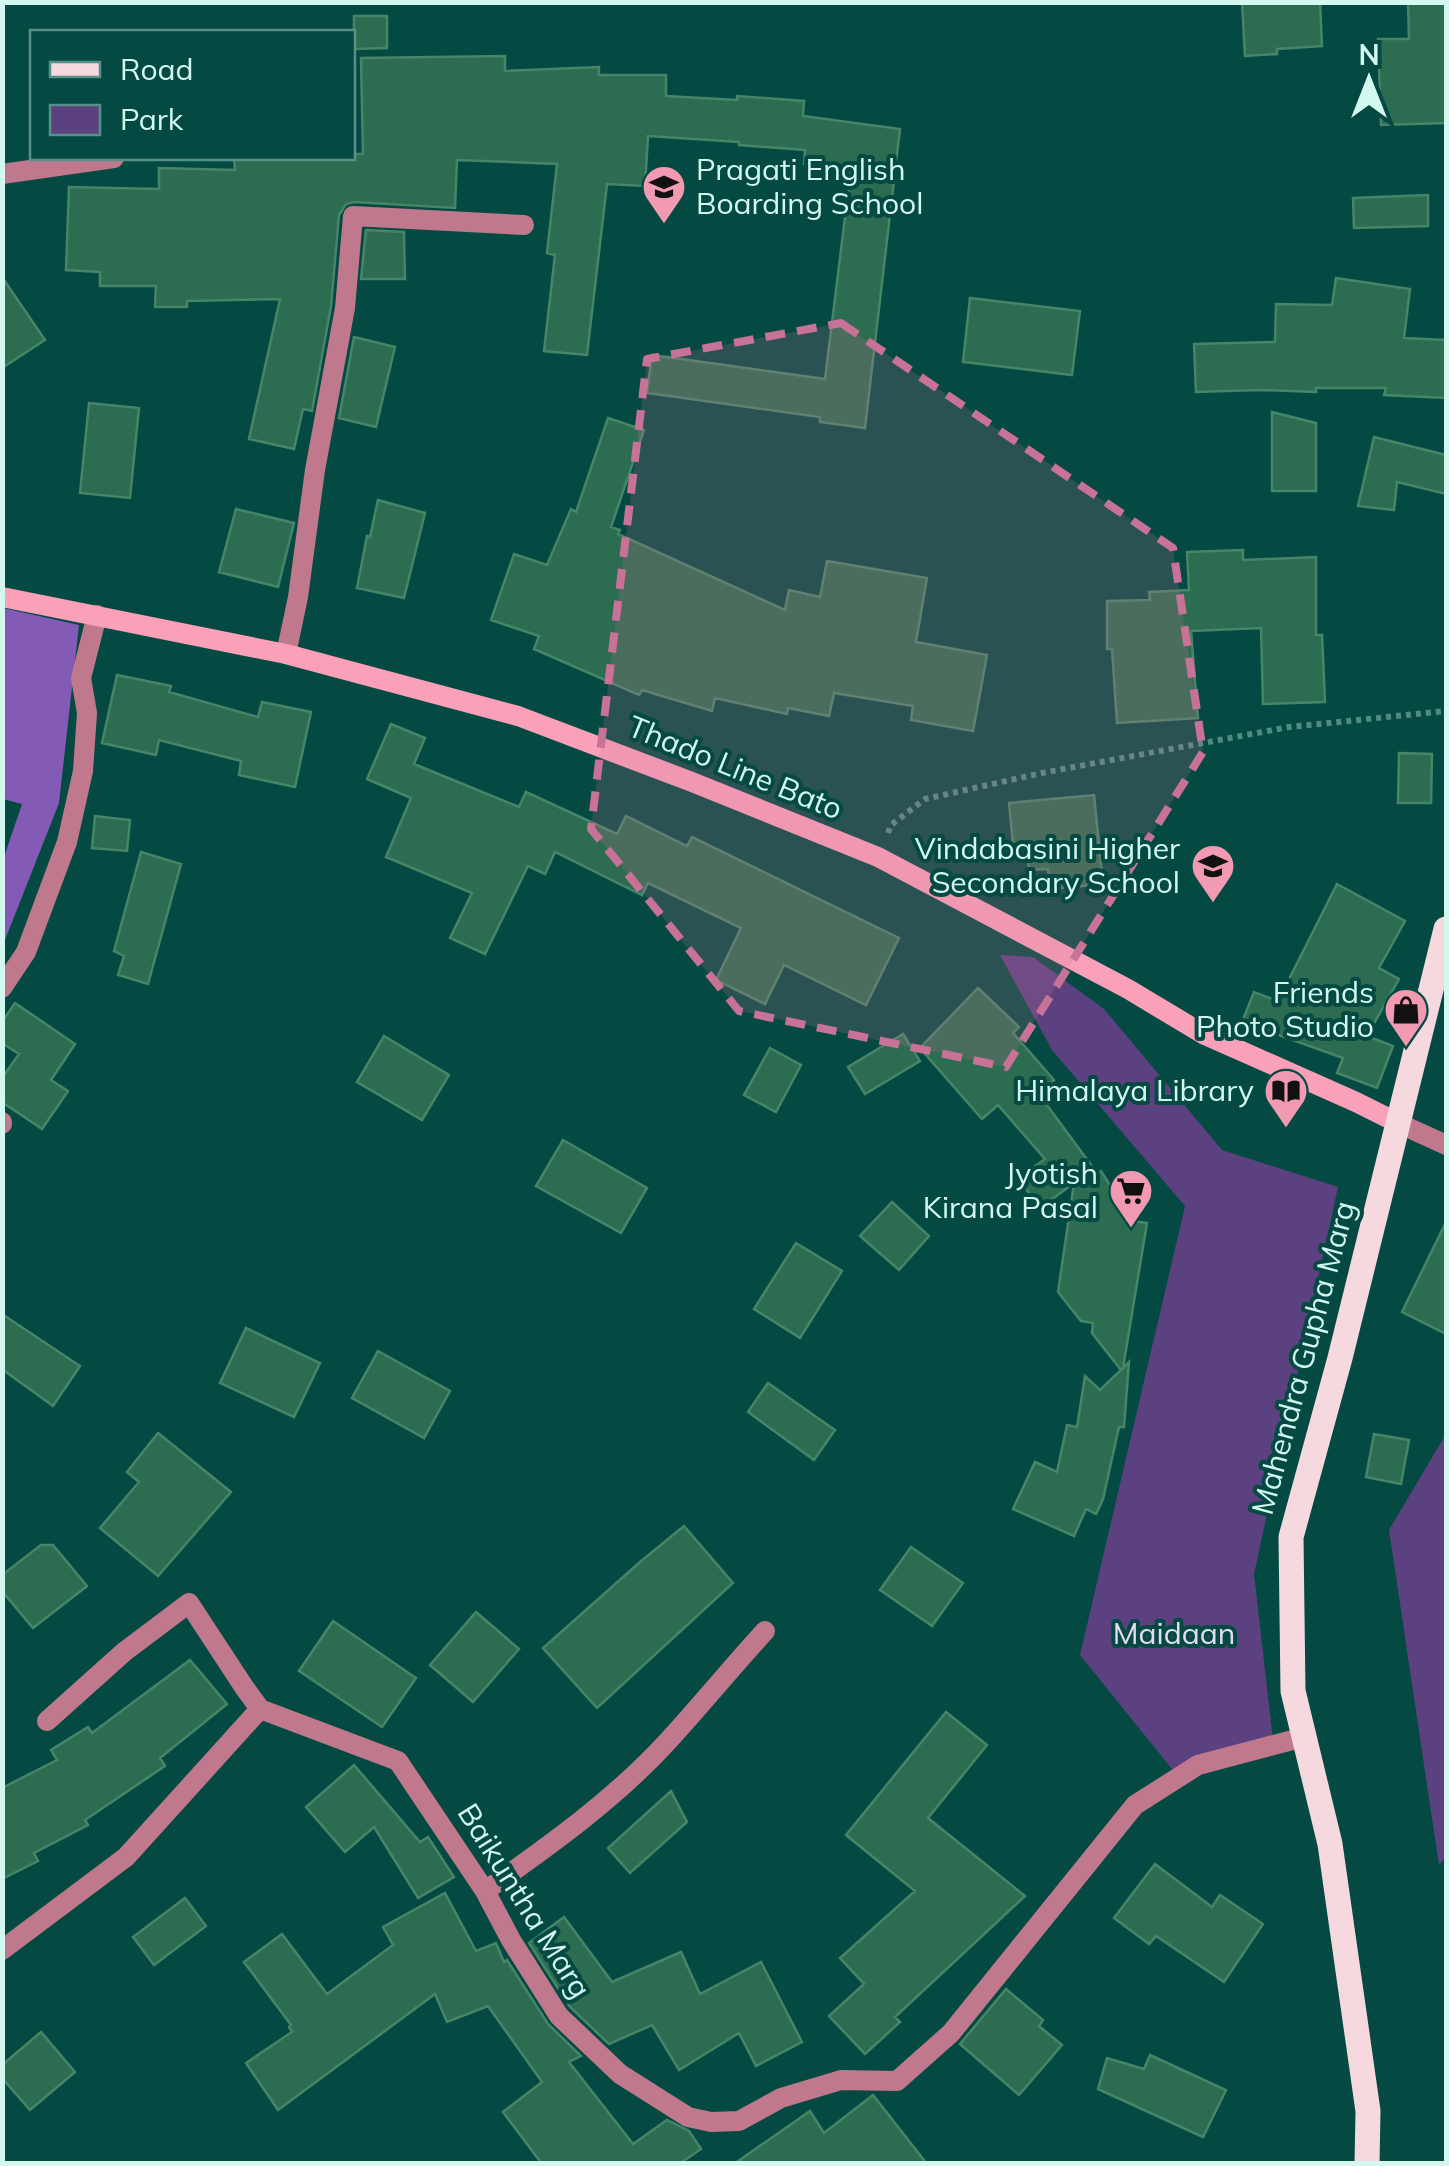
<svg xmlns="http://www.w3.org/2000/svg" width="1449" height="2166" font-family="Mulish,sans-serif">
	<style>
		.green { fill: #5c4180 }
		.forest { fill: #835bb7 }
		.building { fill: #2c6c50; stroke: #468568; stroke-width: 2.5 }
		.lines { fill: none; stroke-linecap: round; stroke-linejoin: round }
		.path { stroke: #508b83; stroke-width: 6; stroke-dasharray: 5 5; stroke-linecap: butt }
		.service { stroke: #c0798c; stroke-width: 20 }
		.minor { stroke: #c0798c; stroke-width: 20 }
		.secondary { stroke: #faa0b9; stroke-width: 20 }
		.primary { stroke: #f6d8df; stroke-width: 25 }
		.marked { fill: #c87297; fill-opacity: 0.2; stroke: #c87297; stroke-width: 8; stroke-dasharray: 20 12; stroke-linejoin: round }
		.labels { text-anchor: middle; stroke-width: 8; stroke-linejoin: round; paint-order: stroke }
		.poi-label { font-size: 30px; fill: #d2f8f0; stroke: #044a42; text-anchor: end }
		.street-label { font-size: 30px; fill: #d2f8f0; stroke: #044a42 }
		.park-label { font-size: 30px; fill: #e4dbf4; stroke: #044a42 }
	</style>
	<rect width="100%" height="100%" fill="#044a42"/>
	<path class="green" d="M1000,955L1033,957L1104,1009L1222,1150L1338,1187L1254,1574L1273,1740L1172,1769L1080,1655L1185,1206L1052,1050Z
		M1446,1434V1856L1439,1865L1389,1530Z"/>
	<path class="forest" d="M3,608L79,625L59,803L3,945V860L22,804L3,799Z"/>
	<path class="building" d="M1242,2H1320L1322,46L1277,49V54L1245,56Z
		M1408,2H1446V123L1381,125L1378,39H1409Z
		M354,16H387V48L354,49Z
		M505,56V71L599,67V75H666V96L737,100V96L804,101L803,116L900,129L865,428L820,422V417L647,393L652,355L825,379L851,169L804,164L805,150L739,145V142L648,136L645,186L607,184L587,355L544,351L555,255L547,253L557,164L457,160L455,208L354,202L346,204L339,215L331,306L312,411L303,409L294,449L249,439L280,299L187,301V307H155L156,286H100V272L66,270L69,187L159,189V168L235,170L234,158H355V154H363L361,58Z
		M1428,195V226L1354,228L1353,198Z
		M366,230L404,232L405,279H361Z
		M2,277L45,340L2,368Z
		M1336,278L1410,289L1404,338L1446,340V398L1384,395L1386,388H1316V392L1260,390L1196,392L1194,344L1275,342L1276,304L1332,305Z
		M970,298L1080,311L1072,375L963,362Z
		M354,337L395,347L376,427L339,418Z
		M89,403L139,408L130,498L80,493Z
		M1272,412L1316,423V491H1272Z
		M608,418L644,430L611,527L620,530L618,534L785,610L789,590L820,597L827,561L927,578L916,642L987,655L973,731L911,720L913,706L834,693L829,716L788,708L787,714L715,698L712,711L642,690L639,695L534,649L539,636L491,620L514,554L547,565L571,509L576,512Z
		M1374,437L1446,455V494L1397,482L1394,510L1358,506Z
		M378,500L425,513L404,598L357,588L367,536L370,537Z
		M236,509L294,523L278,587L219,572Z
		M1243,550V560L1316,557V635H1322L1325,702L1263,704L1261,628L1191,631L1198,718L1117,723L1112,649H1107V601L1150,600L1149,592L1189,590L1187,552Z
		M117,675L171,686L169,692L258,717L262,702L311,712L295,787L239,775L241,761L159,740L156,755L102,743Z
		M391,724L425,738L414,764L519,807L526,792L617,834L626,816L687,846L692,837L899,938L866,1005L784,965L765,1004L716,980L741,928L648,883L642,895L555,852L545,874L528,866L485,954L450,938L472,893L386,857L411,798L367,779Z
		M1399,753L1432,754L1431,803H1398Z
		M1094,795L1103,884L1050,889L1048,869L1029,870L1026,844L1013,845L1009,803Z
		M95,816L130,820L127,851L92,848Z
		M141,852L181,864L148,984L118,975L124,956L114,951Z
		M1337,884L1405,921L1379,968L1399,979L1367,1036L1393,1046L1377,1088L1337,1073L1343,1058L1242,1022L1254,992L1278,1001Z
		M978,988L1019,1027L1013,1033L1054,1080L1038,1093L1097,1173L1101,1171L1133,1221L1147,1223L1123,1368L1129,1362L1124,1427H1119L1103,1499L1096,1514L1086,1509L1074,1536L1013,1509L1035,1462L1057,1472L1067,1425L1077,1427L1085,1376L1100,1390L1121,1370L1092,1333L1093,1323L1081,1321L1058,1292L1074,1183L1040,1208L1018,1178L1045,1159L998,1105L982,1119L920,1048Z
		M15,1003L75,1044L51,1080L68,1091L42,1129L2,1102V1078L19,1054L2,1043V1022Z
		M903,1034L920,1061L865,1094L848,1067Z
		M384,1036L449,1075L422,1120L357,1082Z
		M770,1048L801,1065L776,1112L744,1095Z
		M563,1140L647,1188L621,1233L536,1186Z
		M892,1202L929,1236L899,1270L860,1236Z
		M1446,1222V1334L1402,1312Z
		M796,1243L842,1271L800,1338L754,1309Z
		M2,1314L80,1366L53,1406L2,1369Z
		M246,1328L320,1363L294,1417L220,1383Z
		M378,1351L450,1391L424,1438L352,1398Z
		M768,1383L835,1430L814,1460L748,1412Z
		M158,1433L231,1492L158,1576L100,1528L139,1482L127,1472Z
		M1374,1434L1409,1440L1401,1484L1366,1477Z
		M684,1526L733,1583L597,1708L543,1648L640,1562Z
		M41,1545H53L87,1586L33,1628L2,1591V1575Z
		M911,1547L963,1583L932,1626L880,1590Z
		M476,1612L519,1649L473,1702L430,1665Z
		M333,1621L416,1678L382,1727L299,1671Z
		M190,1660L227,1704L160,1758L165,1766L85,1820L88,1825L34,1853L38,1861L2,1879V1788L57,1760L51,1750L88,1727L92,1733Z
		M946,1712L987,1745L928,1818L1025,1896L895,2017L900,2022L865,2054L829,2016L864,1984L840,1958L915,1891L846,1835Z
		M354,1765L420,1842L428,1837L454,1877L418,1898L374,1827L345,1852L306,1807Z
		M671,1791L687,1822L630,1873L608,1848Z
		M1155,1864L1212,1907L1220,1895L1263,1924L1224,1982L1156,1936L1149,1944L1114,1918Z
		M445,1893L476,1951L496,1943L504,1962L507,1960L548,2024L581,2056L569,2062L633,2144L667,2120L689,2131L701,2149L679,2164H542L503,2112L542,2082L488,2006L447,2022L435,1994L278,2110L246,2063L292,2032L289,2027L291,2025L244,1962L282,1934L327,1994L393,1945L383,1927Z
		M185,1898L206,1926L154,1965L133,1937Z
		M564,1917L612,1982L681,1952L700,1994L761,1962L802,2042L756,2066L739,2033L679,2070L652,2025L609,2044L570,2007L529,1943Z
		M1006,1989L1043,2020L1039,2026L1062,2045L1019,2095L960,2044Z
		M41,2032L75,2072L30,2110L2,2078V2065Z
		M1150,2055L1226,2090L1203,2137L1098,2089L1107,2058L1144,2069Z
		M873,2095L927,2164H734L810,2111L824,2133Z"/>
	<g class="lines">
		<path class="path" d="M888,833L891,825L925,799L1042,773L1289,727L1446,711"/>
		<path class="service" d="M286,654L298,597L315,470L345,308L353,216L524,225"/>
		<path class="minor" d="M2,174L114,158
			M2,988L26,952L67,842L83,771L87,713L81,678L97,615
			M2,1122V1124
			M1398,1123L1446,1145
			M47,1721L124,1652L189,1603L244,1687L260,1709
			M485,1891C549,1846 615,1799 668,1741C701,1705 732,1667 765,1631
			M2,1950L126,1857L260,1709L398,1761L485,1891L511,1940L559,2016L620,2074L688,2117L711,2122L739,2121L781,2098L841,2080L897,2081L951,2033L1135,1805L1198,1765L1304,1737"/>
		<path class="secondary" d="M2,597L286,654L518,716L692,782L878,857L1128,989L1203,1034L1356,1102L1398,1123"/>
		<path class="primary" d="M1367,2164L1368,2111L1330,1844L1293,1691L1291,1537L1340,1358L1446,929"/>
	</g>
	<path class="marked" d="M841,323L1173,548L1203,752L1006,1067L739,1011L591,829L647,359Z"/>
	<defs>
		<symbol id="school-pin" viewBox="-11 -11 22 30"><path d="M0 17L-7.5 6A9.5 9.5 0 1 1 7.5 6Z" fill="#f19ab2" stroke="#044a42"/><path d="M0-5L7-2L0 1L-7-2ZM-4 1L0 2.5L4 1V4Q0 6-4 4Z" fill="#111"/></symbol>
		<symbol id="university-pin" viewBox="-11 -11 22 30"><path d="M0 17L-7.5 6A9.5 9.5 0 1 1 7.5 6Z" fill="#f19ab2" stroke="#044a42"/><path d="M0-5L7-2L0 1L-7-2ZM-4 1L0 2.5L4 1V4Q0 6-4 4Z" fill="#111"/></symbol>
		<symbol id="shop-pin" viewBox="-11 -11 22 30"><path d="M0 17L-7.5 6A9.5 9.5 0 1 1 7.5 6Z" fill="#f19ab2" stroke="#044a42"/><path d="M-5-2.5h2.3a2.7 3.5 0 0 1 5.4 0H5L5.5 6h-11ZM-1.5-2.5h3a1.5 2.3 0 0 0-3 0Z" fill="#111"/></symbol>
		<symbol id="library-pin" viewBox="-11 -11 22 30"><path d="M0 17L-7.5 6A9.5 9.5 0 1 1 7.5 6Z" fill="#f19ab2" stroke="#044a42"/><path d="M-6-4Q-3-5.5-.7-3.5V5Q-3 3-6 4ZM6-4Q3-5.5 .7-3.5V5Q3 3 6 4Z" fill="#111"/></symbol>
		<symbol id="supermarket-pin" viewBox="-11 -11 22 30"><path d="M0 17L-7.5 6A9.5 9.5 0 1 1 7.5 6Z" fill="#f19ab2" stroke="#044a42"/><path d="M-6-5.5h2.5l.6 2H6L4.5 2H-2.5L-4.4-4H-6ZM-1.5 3.2a1.3 1.3 0 1 0 .1 0ZM3 3.2a1.3 1.3 0 1 0 .1 0Z" fill="#111"/></symbol>
	</defs>
	<g fill-rule="evenodd">
		<use href="#school-pin" x="639" y="162" width="50" height="68"/>
		<use href="#university-pin" x="1188" y="841" width="50" height="68"/>
		<use href="#shop-pin" x="1381" y="985" width="50" height="68"/>
		<use href="#library-pin" x="1261" y="1066" width="50" height="68"/>
		<use href="#supermarket-pin" x="1106" y="1166" width="50" height="68"/>
	</g>
	<g class="labels">
		<g class="poi-label">
			<text x="696" y="180" text-anchor="start">Pragati English<tspan x="696" dy="34">Boarding School</tspan></text>
			<text x="1180" y="859">Vindabasini Higher<tspan x="1180" dy="34">Secondary School</tspan></text>
			<text x="1374" y="1003">Friends<tspan x="1374" dy="34">Photo Studio</tspan></text>
			<text x="1254" y="1101">Himalaya Library</text>
			<text x="1098" y="1184">Jyotish<tspan x="1098" dy="34">Kirana Pasal</tspan></text>
		</g>
		<g class="street-label">
			<text transform="translate(735 768) rotate(22)" y="10">Thado Line Bato</text>
			<text transform="translate(1304 1358) rotate(-75)" y="10">Mahendra Gupha Marg</text>
			<text transform="translate(524 1901) rotate(58)" y="10">Baikuntha Marg</text>
		</g>
		<g class="park-label">
			<text x="1174" y="1644">Maidaan</text>
		</g>
	</g>
	<rect width="1449" height="2166" fill="none" stroke="#d2f8f0" stroke-width="10"/>
	<rect x="30" y="30" width="325" height="130" fill="#044a42" stroke="#569088" stroke-width="2.5"/>
	<rect x="50" y="62" width="50" height="15" fill="#f6d8df" stroke="#569088" stroke-width="2.5"/>
	<text x="120" y="80" font-size="30" fill="#d2f8f0">Road</text>
	<rect x="50" y="105" width="50" height="30" fill="#5c4180" stroke="#569088" stroke-width="2.5"/>
	<text x="120" y="130" font-size="30" fill="#d2f8f0">Park</text>
	<g transform="translate(1369 80)" stroke="#044a42" stroke-width="8" paint-order="stroke">
	<path d="M0-8L18 38L0 25L-18 38Z" fill="#d2f8f0"/>
	<text y="-15" font-size="28" font-weight="bold" text-anchor="middle" fill="#d2f8f0">N</text>
	</g>
</svg>
